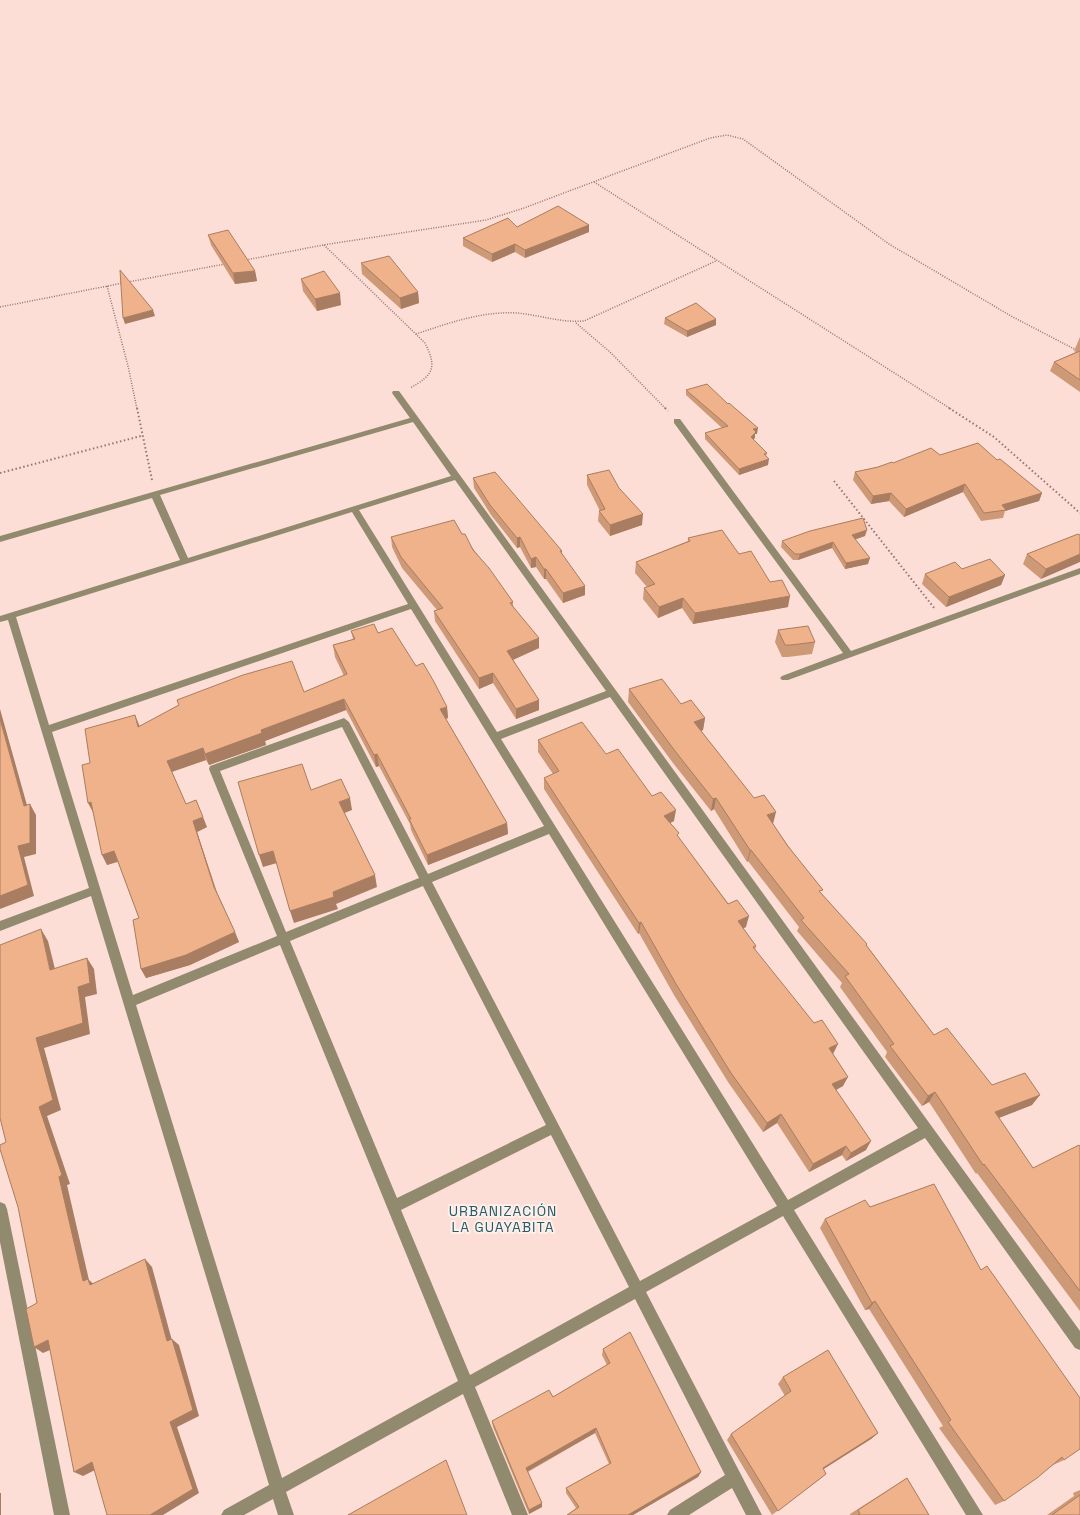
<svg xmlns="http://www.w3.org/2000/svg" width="1080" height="1515" font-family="'Space Grotesk',sans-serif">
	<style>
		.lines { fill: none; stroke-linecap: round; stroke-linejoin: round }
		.path-far1 { stroke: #93766f; stroke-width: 1.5; stroke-dasharray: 1 1.5; stroke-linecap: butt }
		.path { stroke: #93766f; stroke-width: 2; stroke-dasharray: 1.5 2.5; stroke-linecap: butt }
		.minor { fill: #928a6f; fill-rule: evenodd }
		.wall { fill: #ce9977 }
		.shaded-wall { fill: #a87d61 }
		.building { fill: #f0b28a; stroke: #a87d61 }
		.labels { text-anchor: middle; stroke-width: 4; stroke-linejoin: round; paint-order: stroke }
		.near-neighbourhood-label { font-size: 14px; letter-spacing: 1px; fill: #255c67; stroke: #ffefeb }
	</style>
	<rect width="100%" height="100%" fill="#fdded6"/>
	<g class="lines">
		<path class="path-far1" d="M594,182L951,409
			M324,245L425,343C437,367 434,375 410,388
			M246,260L323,245L486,220L524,208L710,138L727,135L743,139L889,244L1011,316L1080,352
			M128,282L225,264
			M107,286L128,366L137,409
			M0,307L123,283
			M576,323L610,352L666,409
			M416,334C449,323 482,311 517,313C540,315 561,323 584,321L716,261"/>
		<path class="path" d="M137,408L152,480
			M665,408L668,411
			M949,408L994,437L1080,513
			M0,473L141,436
			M834,481L935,609"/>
		<path class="minor" d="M393,391H399L1080,1331V1350L1075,1348L925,1138L794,1210L983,1515H966L783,1216L646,1292L762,1515H746L732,1488L689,1515H667L670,1510L725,1475L635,1299L475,1387L528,1515H512L463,1394L286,1492L294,1515H278L273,1499L244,1515H221L224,1510L269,1485L91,896L0,931V921L89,888L8,620L0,622V616L180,560L152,498L0,542V536L410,418L392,393ZM413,422L451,476L188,558L160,495ZM455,480L606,691L497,732L359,510ZM352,512L408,604L49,725L16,617ZM411,609L544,826L428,874L349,722L344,718L210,766L209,769L277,936L133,995L52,732ZM610,697L918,1128L788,1200L501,739ZM342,727L419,878L286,932L220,771ZM549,834L777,1206L640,1281L432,882ZM423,886L546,1125L397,1198L290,941ZM280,945L458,1381L282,1478L136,1005ZM551,1135L629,1287L470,1375L401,1210Z
			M674,419H680L851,651L1080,568V574L788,680H782L780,678L782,676L843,653L674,423Z
			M0,1202L5,1204L7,1209L70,1515H54L0,1242Z"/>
	</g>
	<path class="wall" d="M589,225V232L525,258L515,252L492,262L463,246V238L517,227Z
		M208,235L255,271L257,281L235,284L211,245Z
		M361,263L418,292L419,303L401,309L362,274Z
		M301,279L341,305L317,311L303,291Z
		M665,318L716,325L687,337L664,324Z
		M1080,337V392L1050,371L1054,362L1076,352L1074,351Z
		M686,390L757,434H755V438L753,439L767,453L766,456L768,465L739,475L705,439V433L722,428L686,395Z
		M940,455L997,460L1042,493L1039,501L1005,511L1003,518L981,521L963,492L904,517L889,501L871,504L853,480L855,472L878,467L893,463Z
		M587,475L619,488L642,525L610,536L598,521L599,511H600L587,485Z
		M473,478L562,551V555L585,595L563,603L546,579H544L536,567L531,568L520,547L517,548L491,515L474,488Z
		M462,534L513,602V606L539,648L513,660L539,700V710L516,719L493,683L479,689L435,621L434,611L437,610L402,568L392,547L391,537Z
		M1078,534L1041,579L1023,564L1027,554Z
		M865,536L855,539L868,564L845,569L832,548L798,560H793L781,547L782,541Z
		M688,538L739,554L770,582L788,607L693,624L682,608L658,618L643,599L644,588L647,587L635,573L636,562L688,541Z
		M962,569L1005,575L1001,585L946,607L922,584L925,574Z
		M778,630L815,642L812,654L788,657H782L775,642Z
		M351,631L378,633L416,666L447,707L448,718L446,719L507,823L508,834L428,865L411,830L410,824L379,766L376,767L346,710L265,741L266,745L209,765L206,760L172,772L186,804L207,827L197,832L217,892L239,942L190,965L146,978L141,969L139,918L118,862L107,865L90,763L140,726L179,705L177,700L304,692L344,676L335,657L333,645L353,639Z
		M629,689L681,704L705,718L703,730L701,731L773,824L821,893L867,946L934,1035L992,1085L1032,1105L999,1118L1033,1168L1080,1146V1311L977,1173L976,1174L929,1102L922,1106L885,1057L887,1052L840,987L842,983L797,931L799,927L748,861L747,862L714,809L711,811L673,763L628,702Z
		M538,740L606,754L652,796L674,821L670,823L678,837L746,927L743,928L756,946L755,950L833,1054L843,1086L836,1090L866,1150L846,1161L842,1155L809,1172L777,1123L763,1132L728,1082L674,995L639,933L638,934L544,789V778L553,774L538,752Z
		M870,1207L1064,1460L1053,1465L1004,1501L995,1505L939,1428L943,1426L869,1309L865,1310L820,1228L825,1219Z
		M603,1349L701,1472L698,1477L633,1515H567L576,1508L566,1493V1488L609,1464L595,1433L528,1472L542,1507L529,1514L493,1427L492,1421L553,1397L607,1365L602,1355Z
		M783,1377L878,1433L871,1439L823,1469L820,1479L772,1515L727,1440L731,1434L785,1396L778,1384Z
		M907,1478L929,1515H850V1514Z
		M1080,1490V1515H1047L1074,1496L1073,1493Z"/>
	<path class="shaded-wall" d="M589,225V232L525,258V250Z
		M515,244V252L492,262V254Z
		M255,271L257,281L235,284L233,273Z
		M418,292L419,303L401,309L400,298Z
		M340,293L341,305L317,311L315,299Z
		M153,310L155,316L125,324L123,318Z
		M716,319V325L687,337V331Z
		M758,428L757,434H755V438L750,443L751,437L753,429Z
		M769,459L768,465L739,475V469Z
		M965,484L963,492L904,517L906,509Z
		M891,493L889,501L871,504L873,496Z
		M1042,493L1039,501L1005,511L1006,510L1002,505Z
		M643,514L642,525L610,536V525Z
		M867,530L865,536L851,541L852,535Z
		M520,537V547L517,548V538Z
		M833,542L832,548L798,560L800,554Z
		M1080,554V562L1041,579L1046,569Z
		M536,557V567L531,568V559Z
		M870,558L868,564L845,569L846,563Z
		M544,569H546V579H544Z
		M1005,575L1001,585L946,607L949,597Z
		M585,586V595L563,603V593Z
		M790,596L788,607L693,624L695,613Z
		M683,598L682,608L658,618L659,607Z
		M539,638V648L508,662L507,651Z
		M493,673V683L479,689V678Z
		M344,699L346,710L265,741L266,745L209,765L205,754L261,730Z
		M539,700V710L516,719V709Z
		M447,707L448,718L441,720L440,709Z
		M0,709L30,816V804L36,815V854L24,857L34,896L0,909V896L18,846L24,806L0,719Z
		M135,715L140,727H138Z
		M705,718L703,730L692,734L694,722Z
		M203,748L206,760L171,772L167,761Z
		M377,754L379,766L376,767L374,755Z
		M350,798L352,810L342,814L339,802Z
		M716,798L714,809L711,811L713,799Z
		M91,802L94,814L88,803Z
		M676,810L674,821L662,827L664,816Z
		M776,812L773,824L767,815Z
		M203,817L207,827L197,832L218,897L214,887L193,821Z
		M507,823L508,834L428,865L427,855Z
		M750,850H751L748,861L747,862Z
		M114,851L119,861L107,865L102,855Z
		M273,851L277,863L263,867L259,855Z
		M375,875L377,887L336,904L338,909L294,923L290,911L333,892Z
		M749,916L746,927L736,932L738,921Z
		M641,922L639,933L638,934L639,923Z
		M41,929L48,941L58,981L50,970Z
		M235,932L239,942L190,965L146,978L141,969Z
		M87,958L94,969L97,994L85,997L90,1034L44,1048L61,1110L47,1116L70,1184L67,1185L89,1280L96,1286L98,1292L83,1281L39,1107L36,1038Z
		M838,1044L833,1054L825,1058L829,1048Z
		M848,1077L843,1086L828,1094L832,1084Z
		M935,1092L929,1102L922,1106L928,1096Z
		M1040,1095L1032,1105L988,1122L995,1112Z
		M781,1114L777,1123L763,1132L767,1123Z
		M871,1141L866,1150L846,1161L851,1153Z
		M846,1146L842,1155L809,1172L813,1164Z
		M145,1259L152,1267L174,1348L167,1341Z
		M875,1301L869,1309L865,1310L872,1303Z
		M172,1339L179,1345L199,1416L177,1427L199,1493L163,1515H150L170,1422Z
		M48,1340L57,1347L43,1353L34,1347Z
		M596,1428L595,1433L526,1472V1468Z
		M878,1433L871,1439L816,1474L823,1468Z
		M92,1462L101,1467L83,1476L74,1472Z
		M701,1472L698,1477L633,1515H628Z
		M0,1493H1V1515H0Z
		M542,1503V1507L529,1514V1510Z"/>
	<path class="building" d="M558,206L589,225L525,250L515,244L492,254L463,238L508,218L517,227Z
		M228,230L255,271L233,273L208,235Z
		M389,256L418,292L400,298L361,263Z
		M120,270L153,310L123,318Z
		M324,271L340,293L315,299L301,279Z
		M696,303L716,319L687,331L665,318Z
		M1080,351V380L1054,362Z
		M707,384L728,404L729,403L758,428L753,429L756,432L751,437L767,453L764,454L769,459L739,469L705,433L728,426L686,390Z
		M978,443L997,460L1000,459L1042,493L1002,505L1006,510L984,513L965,484L906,509L891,493L873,496L855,472L878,467L892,462L893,463L931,448L940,455Z
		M609,470L619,488L643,514L610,525L599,511L605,509L587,475Z
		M495,472L562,551H560L585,586L563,593L546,569H544L536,557L531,559L520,537L517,538L490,505L473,478Z
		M863,518L867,530L852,535L870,558L846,563L833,542L800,554H795L782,541L810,531Z
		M454,520L462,534H465L473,550L489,568L513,602L510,603L539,638L507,651L539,700L516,709L493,673L479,678L434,611L443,608L401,557L391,537Z
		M722,530L739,554L751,551L770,582L782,580L790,596L695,613L683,598L659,607L644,588L655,584L636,562L690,541L688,538Z
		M1078,534L1080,535V554L1046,569L1027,554Z
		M990,559L1005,575L949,597L925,574L955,562L962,569Z
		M374,624L378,633L392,628L416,666L423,663L433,680L447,707L440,709L507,823L427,855L409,819H411L377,754L374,755L344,699L261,730L262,733L205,754L203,748L167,761L186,804L196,800L203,817L193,821L214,887L235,932L186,955L141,969L133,920L139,918L114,851L102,855L91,802L88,803L82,765L90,763L85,729L135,715L138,727L179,705L177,700L243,675L292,661L304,692L347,674L333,645L355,639L351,631Z
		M808,626L815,642L791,645H785L778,630Z
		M662,679L681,704L691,700L705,718L694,722L754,798L764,795L776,812L767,815L787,845L823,890L819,891L867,944L866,945L934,1035L947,1028L992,1085L1025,1073L1040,1095L995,1112L1033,1168L1079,1145L1080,1146V1291L984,1164L983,1165L935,1092L928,1096L890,1046L894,1044L845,976L849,974L801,920L804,918L751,850H750L716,798L713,799L675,751L629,689Z
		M0,719L24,806L30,804V843L18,846L28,885L0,896Z
		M582,722L606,754L618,749L652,796L661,792L676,810L664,816L679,833L677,835L728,904L737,900L749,916L738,921L756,946L753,947L814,1023L822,1020L838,1044L829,1048L848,1077L832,1084L871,1141L851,1153L846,1146L813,1164L781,1114L767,1123L731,1073L676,984L641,922L639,923L544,778L559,771L538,740Z
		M302,764L311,790L341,779L350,798L339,802L375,875L333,892L334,897L290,911L273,851L259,855L238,782Z
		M41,929L50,970L87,958L90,983L78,987L83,1023L36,1038L53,1100L39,1107L62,1175L59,1177L83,1281L88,1279L90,1285L145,1259L167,1341L172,1339L193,1410L170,1422L193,1489L150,1515H107L92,1462L74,1472L48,1340L34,1347L26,1309L37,1303L18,1207L0,1149V1145L6,1142L0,1118V945Z
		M934,1184L981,1270L987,1266L1080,1398V1449L1064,1460L1062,1457L1037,1478L1004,1501L948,1422L951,1420L875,1301L872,1303L825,1219L865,1200L870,1207Z
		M630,1332L701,1472L628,1515H567L579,1507L566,1488L611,1463L596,1428L526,1468L542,1503L529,1510L492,1421L549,1390L553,1397L610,1363L603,1349Z
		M828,1350L878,1433L823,1468L826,1474L778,1511L731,1434L791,1391L783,1377Z
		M446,1460L467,1515H348Z
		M907,1478L929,1515H858L860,1514L858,1510Z
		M1080,1495V1515H1052Z"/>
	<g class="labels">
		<g class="near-neighbourhood-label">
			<text x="503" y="1216">URBANIZACIÓN<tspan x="503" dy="16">LA GUAYABITA</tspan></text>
		</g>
	</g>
</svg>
